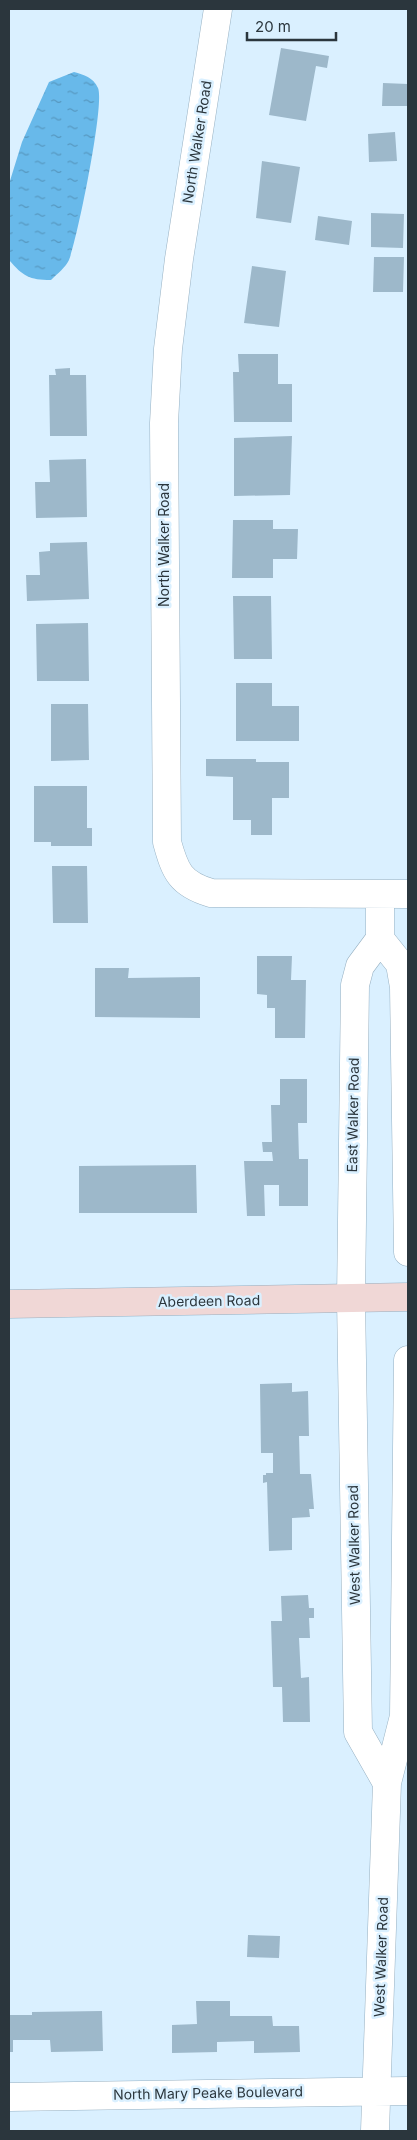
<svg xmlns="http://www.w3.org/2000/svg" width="417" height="2140" font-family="Inter,sans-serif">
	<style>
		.water { fill: url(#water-ripples) }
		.building { fill: #9db8ca }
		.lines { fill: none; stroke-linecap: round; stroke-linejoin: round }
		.minor-casing { stroke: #96b0c2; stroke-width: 29 }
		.secondary-casing { stroke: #96b0c2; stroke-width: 29 }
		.minor { stroke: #fff; stroke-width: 28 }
		.secondary { stroke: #f0d7d6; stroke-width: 28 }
		.labels { text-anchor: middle; stroke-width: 5; stroke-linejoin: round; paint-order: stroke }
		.street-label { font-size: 14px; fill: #2b363d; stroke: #daf0ff }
	</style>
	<defs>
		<pattern id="water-ripples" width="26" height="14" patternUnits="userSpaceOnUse" patternTransform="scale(1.25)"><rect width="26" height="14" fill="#68b9ea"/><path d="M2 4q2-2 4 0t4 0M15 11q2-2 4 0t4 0" fill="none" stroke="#5697bf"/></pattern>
	</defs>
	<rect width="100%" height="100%" fill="#daf0ff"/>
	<path class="water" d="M74,72C84,75 93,77 98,88C105,104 77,240 69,260C66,267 57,274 51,280C29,280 23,276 9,260V184L22,142L49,82Z"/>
	<path class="building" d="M281,48L329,56L327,68L316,66L306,121L269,115Z
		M383,83L408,84V106H382Z
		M395,132L397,161L369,162L368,134Z
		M262,161L300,167L291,223L256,218Z
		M371,213L404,214L403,248L371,247Z
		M318,216L352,221L349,245L315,240Z
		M374,257H404L403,292H373Z
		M252,266L286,271L279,327L244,323Z
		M238,354H278V384H292V422H234L233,372H239Z
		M70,368V375H86L87,436H50L49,375H56L55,369Z
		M292,436L290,495L234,496V438Z
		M86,459L87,517L36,518L35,482H50L49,460Z
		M233,520H273V529H298L297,559H273V578H232Z
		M87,542L89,599L27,601L26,575H40L39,552L50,551V543Z
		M233,596H271L272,659H234Z
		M88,623L89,681H37L36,624Z
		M236,683H272V706H299V741H236Z
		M51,704H88L89,760L51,761Z
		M206,759H256V762H289V798H272V835H251V820H233V777L206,776Z
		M34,786H87V828H92V846H51V842H34Z
		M52,866H87L88,923H53Z
		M257,956H292L291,980H306L305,1038H275V1008H267V995L257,994Z
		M95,968H129L128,978L200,977V1018L95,1017Z
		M280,1079H307V1123H298L299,1159H308V1206H279V1185H264L265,1216H247L244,1161H273L272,1152H263L262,1142H272L271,1105H280Z
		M196,1165L197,1213H79V1166Z
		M292,1383V1392L308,1391L309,1436H299L300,1474H311L314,1509H309L310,1517L292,1518V1550L269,1551L267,1482L263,1483V1475H266V1473H273V1453H261L260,1384Z
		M308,1595L309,1608H314V1618H309L310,1638H299L301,1678L309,1677L310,1722H283L282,1687H273L271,1621H282L281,1596Z
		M248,1935L280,1936L279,1958L247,1957Z
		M196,2001H230V2016H272L273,2026H299L300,2052L254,2053V2041L217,2042V2052L172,2053V2025L197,2024Z
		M102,2011L103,2051L51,2052L50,2040H13V2052H9V2015H32V2012Z"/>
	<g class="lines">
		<defs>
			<path id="minor" d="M218,9L179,259L168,349L164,423L167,842C175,871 180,884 211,893L408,894
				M380,894V939L400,964L404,987L408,1252
				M380,939L360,966L355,985L351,1299L358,1732L387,1783
				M9,2097L408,2091
				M375,2131L387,1783L404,1716L408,1360"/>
			<path id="secondary" d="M9,1304L408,1297"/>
		</defs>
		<use href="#minor" class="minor-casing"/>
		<use href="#secondary" class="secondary-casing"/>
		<use href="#minor" class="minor"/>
		<use href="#secondary" class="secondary"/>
	</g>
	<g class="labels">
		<g class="street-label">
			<text transform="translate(197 142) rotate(-81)" y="5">North Walker Road</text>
			<text transform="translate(164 545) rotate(-90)" y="5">North Walker Road</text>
			<text transform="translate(353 1115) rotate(-89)" y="5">East Walker Road</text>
			<text transform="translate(209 1301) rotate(-1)" y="5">Aberdeen Road</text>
			<text transform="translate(354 1545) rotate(-91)" y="5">West Walker Road</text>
			<text transform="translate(381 1957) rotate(-88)" y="5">West Walker Road</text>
			<text transform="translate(208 2093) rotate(-1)" y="5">North Mary Peake Boulevard</text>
		</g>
	</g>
	<rect width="417" height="2140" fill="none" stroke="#2b363d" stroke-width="20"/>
	<path d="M247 32v8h89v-8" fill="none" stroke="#2b363d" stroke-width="2.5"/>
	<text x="255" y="32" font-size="15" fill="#2b363d" stroke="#daf0ff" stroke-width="4" paint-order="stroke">20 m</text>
</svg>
